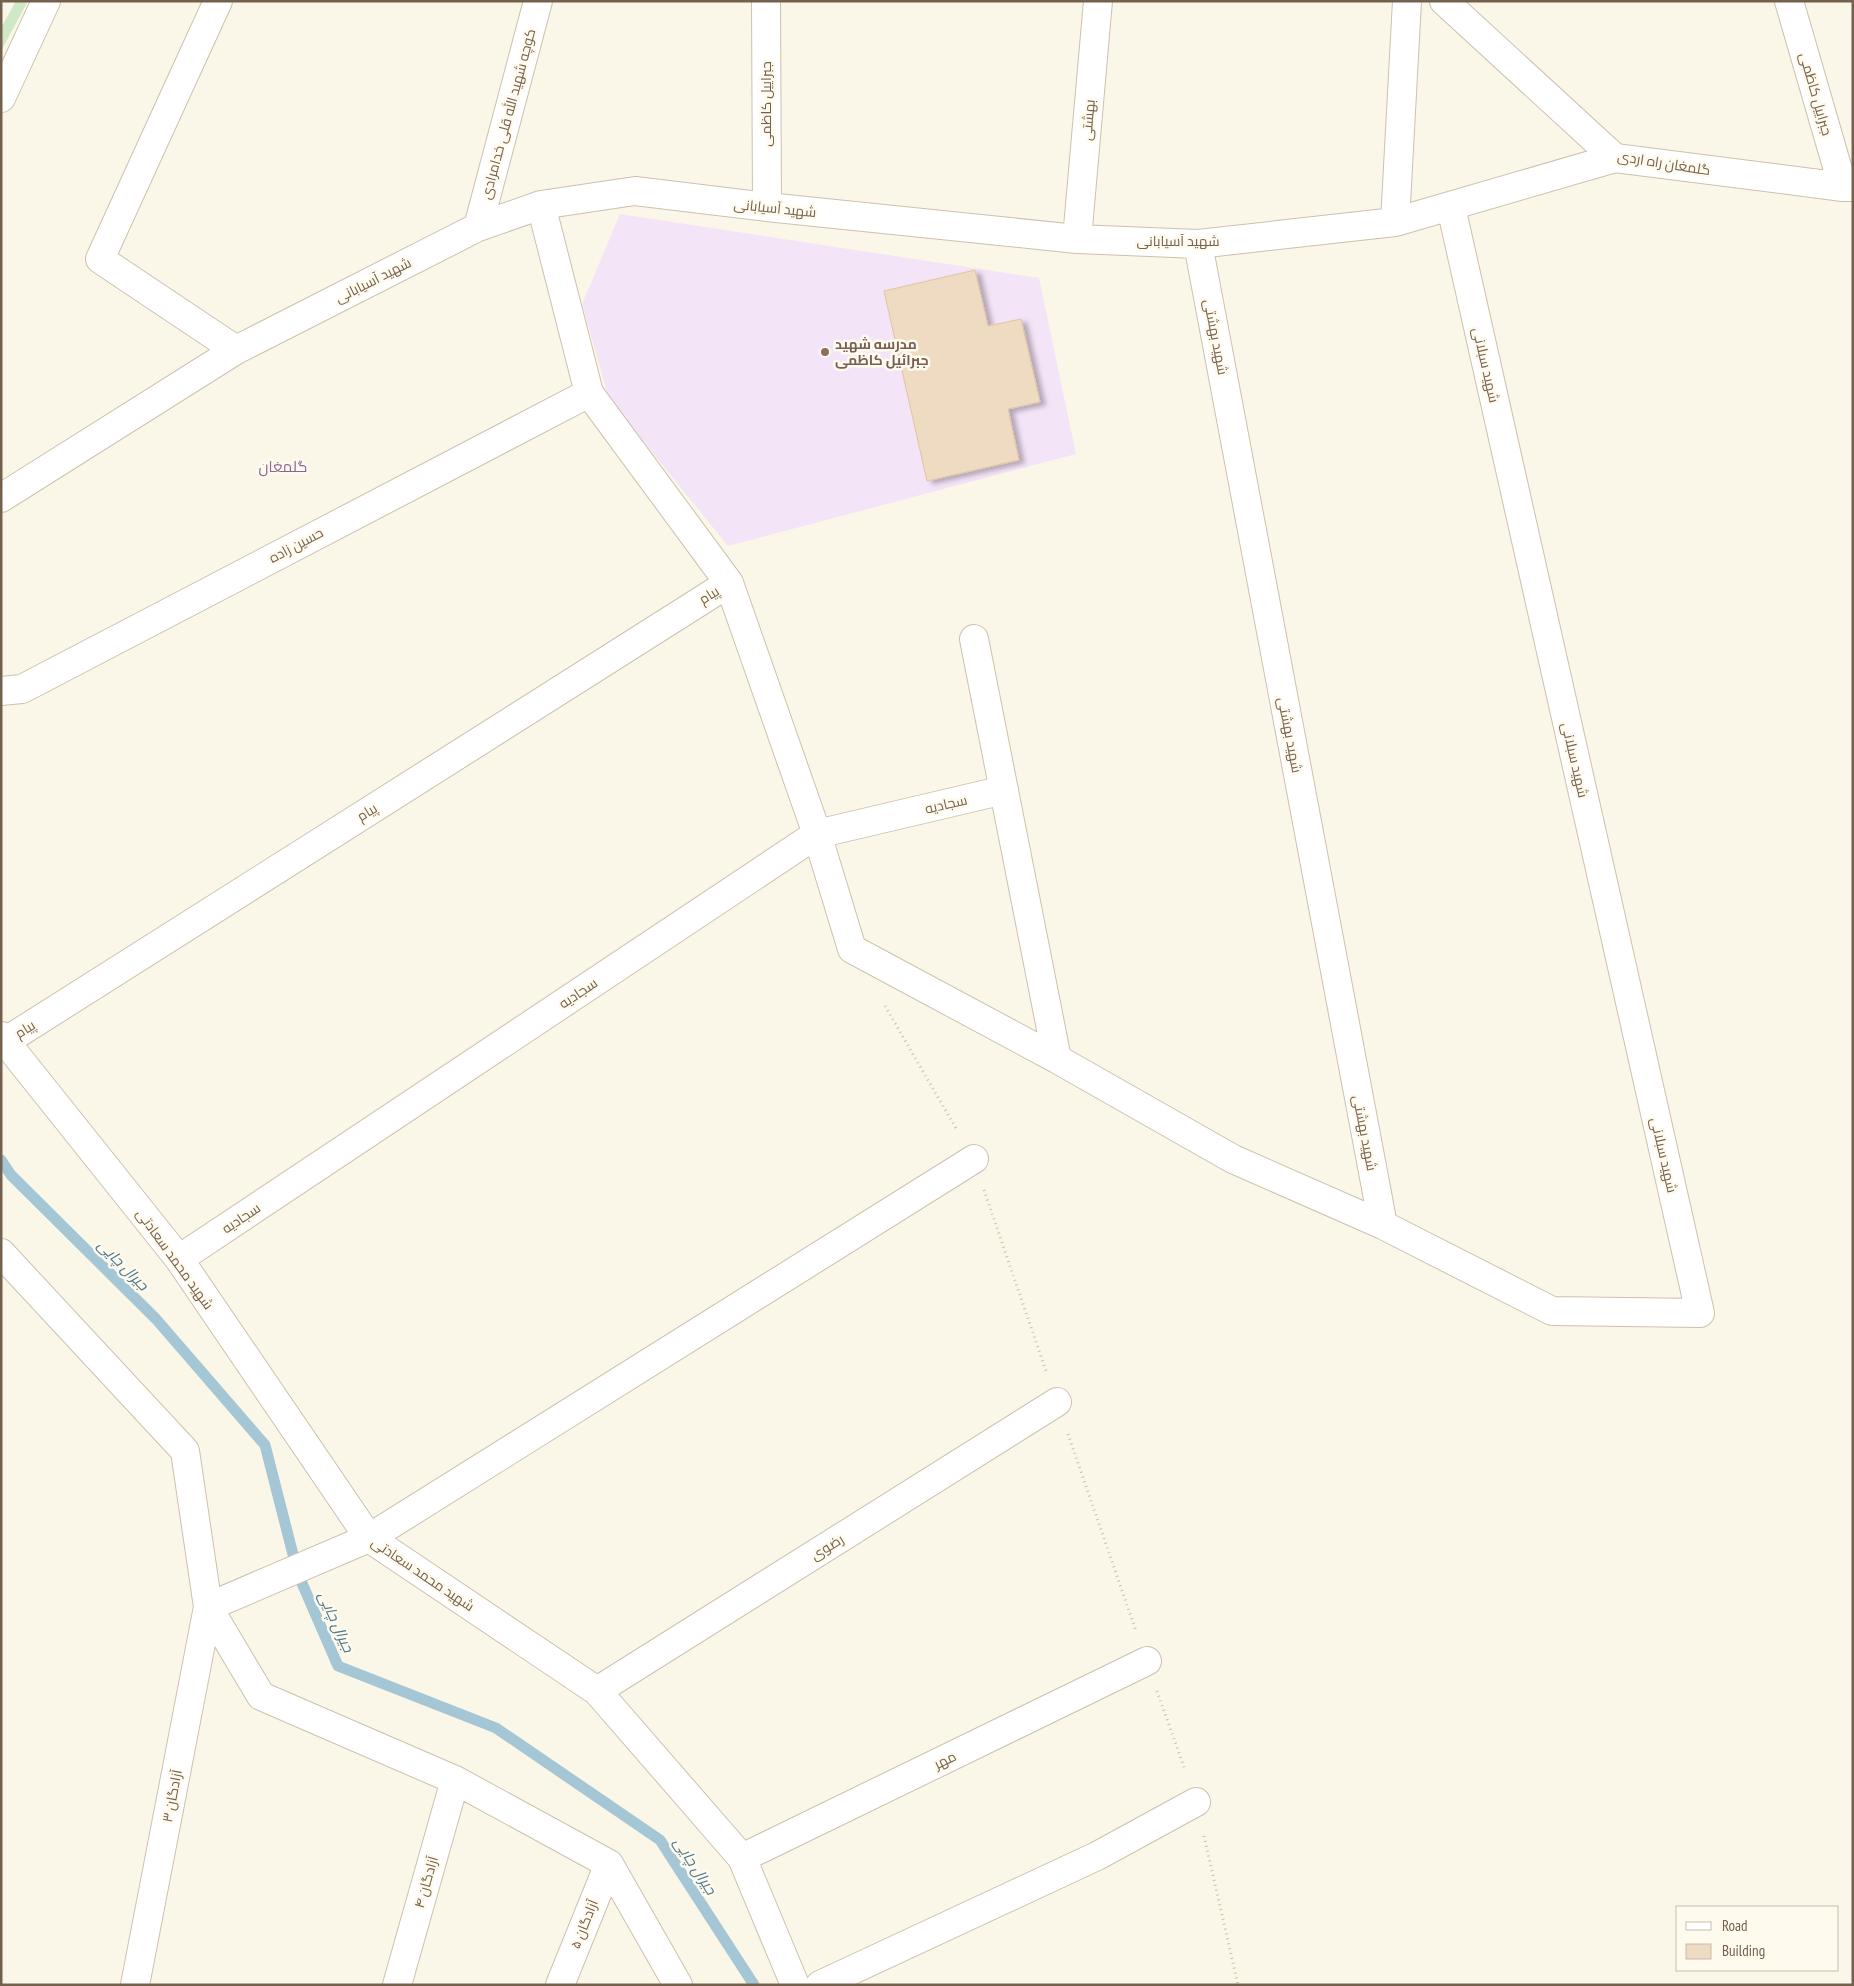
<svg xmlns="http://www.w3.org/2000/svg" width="1854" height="1986" font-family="'PT Sans Narrow',Cairo,sans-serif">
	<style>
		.education { fill: #f4e4f8 }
		.green { fill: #cfe9c7 }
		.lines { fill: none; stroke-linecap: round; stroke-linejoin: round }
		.stream { stroke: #a4c6d5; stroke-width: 11 }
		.building { fill: #efdbc1; stroke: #e1c4a2; filter: url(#shadow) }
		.minor-casing { stroke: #cdc0ae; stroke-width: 30 }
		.tertiary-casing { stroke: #cdc0ae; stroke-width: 30 }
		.secondary-casing { stroke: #cfc2ac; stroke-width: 30 }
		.path { stroke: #d4bea4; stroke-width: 3; stroke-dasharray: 1 4; stroke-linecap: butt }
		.minor { stroke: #fff; stroke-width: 28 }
		.tertiary { stroke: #fff; stroke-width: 28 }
		.secondary { stroke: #fff; stroke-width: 28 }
		.education-dot { fill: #8d6e63; stroke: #fefaee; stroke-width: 2 }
		.labels { text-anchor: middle; stroke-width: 5; stroke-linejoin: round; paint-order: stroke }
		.street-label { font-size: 14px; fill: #74614d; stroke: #fefaee }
		.education-label { font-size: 14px; font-weight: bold; fill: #785e54; stroke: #fefaee; text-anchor: start }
		.neighbourhood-label { font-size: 15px; fill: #896590; stroke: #fefaee }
		.water-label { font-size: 15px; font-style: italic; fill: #4b788d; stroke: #fefaee }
	</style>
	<defs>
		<filter id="shadow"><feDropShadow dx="5.5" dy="3" stdDeviation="2.5" flood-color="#0004"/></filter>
	</defs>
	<rect width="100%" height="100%" fill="#fbf7e8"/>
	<path class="education" d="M620,214L1039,278L1076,454L728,546L609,399L582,304Z"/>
	<path class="green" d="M16,1H28L1,51V28Z"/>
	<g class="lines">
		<path class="stream" d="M1,1160L11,1175L156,1319L265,1445L298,1574L338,1666L496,1728L660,1840L754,1985"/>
	</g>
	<path class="building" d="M975,270L988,326L1021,319L1040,402L1008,409L1019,460L927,481L884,291Z"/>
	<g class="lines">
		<defs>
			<path id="minor" d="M218,1L100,259L236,350
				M766,1L767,207
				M1444,1L1615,158
				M1789,1L1843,187
				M541,205L589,393L729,583L817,834L852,949L1057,1059L1233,1159L1383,1225L1552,1311L1700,1313L1451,207
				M1395,222L1407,1
				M478,227L538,1
				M1077,239L1098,1
				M1198,244L1383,1225
				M1,498L236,350L478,227L541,205L635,191L767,207L1077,239L1198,244L1395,222L1615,158
				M974,639L1057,1059
				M1,691L22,689L589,393
				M1,1036L179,1259L369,1538L597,1691L742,1858L795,1985
				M6,1041L729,583
				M1,1253L185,1451L208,1607L261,1696L455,1780L609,1864L678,1985
				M179,1259L817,834L1004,790
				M597,1691L1057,1402
				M742,1858L1147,1661
				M135,1985L208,1607L369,1538L974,1159
				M397,1985L455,1780
				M560,1985L609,1864
				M820,1985L1097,1856L1196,1802"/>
			<path id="tertiary" d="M1615,158L1843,187H1853"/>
			<path id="secondary" d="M1,98L46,1"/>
		</defs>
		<use href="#minor" class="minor-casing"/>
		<use href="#tertiary" class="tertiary-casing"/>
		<use href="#secondary" class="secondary-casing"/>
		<path class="path" d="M885,1006L957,1130
			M984,1190L1046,1371
			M1068,1434L1136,1631
			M1157,1691L1185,1770
			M1204,1836L1238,1985"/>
		<use href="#minor" class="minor"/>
		<use href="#tertiary" class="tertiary"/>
		<use href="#secondary" class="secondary"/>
	</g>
	<circle class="education-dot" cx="825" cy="352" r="5"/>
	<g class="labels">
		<g class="street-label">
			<text transform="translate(1816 94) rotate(74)" y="5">جبراییل کاظمی</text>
			<text transform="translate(766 104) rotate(-90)" y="5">جبراییل کاظمی</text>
			<text transform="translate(508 114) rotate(-75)" y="5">کوچه شهید الله قلی خدامرادی</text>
			<text transform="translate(1088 120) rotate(-85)" y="5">بهشتی</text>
			<text transform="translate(1664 163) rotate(9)" y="5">گلمغان راه اردی</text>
			<text transform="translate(775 208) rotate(6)" y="5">شهید آسیابانی</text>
			<text x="1178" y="246">شهید آسیابانی</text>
			<text transform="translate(373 280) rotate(-27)" y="5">شهید آسیابانی</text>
			<text transform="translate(1216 337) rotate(79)" y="5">شهید بهشتی</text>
			<text transform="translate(1486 365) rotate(77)" y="5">شهید سبلانی</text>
			<text transform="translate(296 545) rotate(-28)" y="5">حسین زاده</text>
			<text transform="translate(709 595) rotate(-32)" y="5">پیام</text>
			<text transform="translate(1290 735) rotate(79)" y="5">شهید بهشتی</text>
			<text transform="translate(1575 760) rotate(77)" y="5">شهید سبلانی</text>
			<text transform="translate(946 804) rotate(-13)" y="5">سجادیه</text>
			<text transform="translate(367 812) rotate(-32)" y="5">پیام</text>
			<text transform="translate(578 993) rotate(-34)" y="5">سجادیه</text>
			<text transform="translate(25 1029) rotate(-32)" y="5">پیام</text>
			<text transform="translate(1365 1133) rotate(79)" y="5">شهید بهشتی</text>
			<text transform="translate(1664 1155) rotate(77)" y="5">شهید سبلانی</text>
			<text transform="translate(241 1218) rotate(-34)" y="5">سجادیه</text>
			<text transform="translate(175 1259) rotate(54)" y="5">شهید محمد سعادتی</text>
			<text transform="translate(827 1547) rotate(-32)" y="5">رضوی</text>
			<text transform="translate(423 1574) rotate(34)" y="5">شهید محمد سعادتی</text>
			<text transform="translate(945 1760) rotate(-26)" y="5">مهر</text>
			<text transform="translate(172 1796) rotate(-79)" y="5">آزادگان ۳</text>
			<text transform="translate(426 1882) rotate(-74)" y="5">آزادگان ۴</text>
			<text transform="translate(584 1924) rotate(-68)" y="5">آزادگان ۵</text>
		</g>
		<g class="education-label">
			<text x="835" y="349">مدرسه شهید<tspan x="835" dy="16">جبرائیل کاظمی</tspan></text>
		</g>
		<g class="neighbourhood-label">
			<text x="283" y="472">گلمغان</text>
		</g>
		<g class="water-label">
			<text transform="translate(123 1265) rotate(45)" y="5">جیرال چایی</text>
			<text transform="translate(336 1622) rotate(66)" y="5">جیرال چایی</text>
			<text transform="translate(695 1866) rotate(57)" y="5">جیرال چایی</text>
		</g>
	</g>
	<rect width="1854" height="1986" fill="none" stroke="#74614d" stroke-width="5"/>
	<rect x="1676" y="1906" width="162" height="65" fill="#fefaee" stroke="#c7bdae"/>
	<rect x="1686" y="1922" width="25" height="8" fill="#ffffff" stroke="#c7bdae"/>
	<text x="1722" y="1931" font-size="15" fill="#74614d">Road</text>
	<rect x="1686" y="1944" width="25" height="15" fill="#efdbc1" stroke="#c7bdae"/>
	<text x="1722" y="1956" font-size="15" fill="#74614d">Building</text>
</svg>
